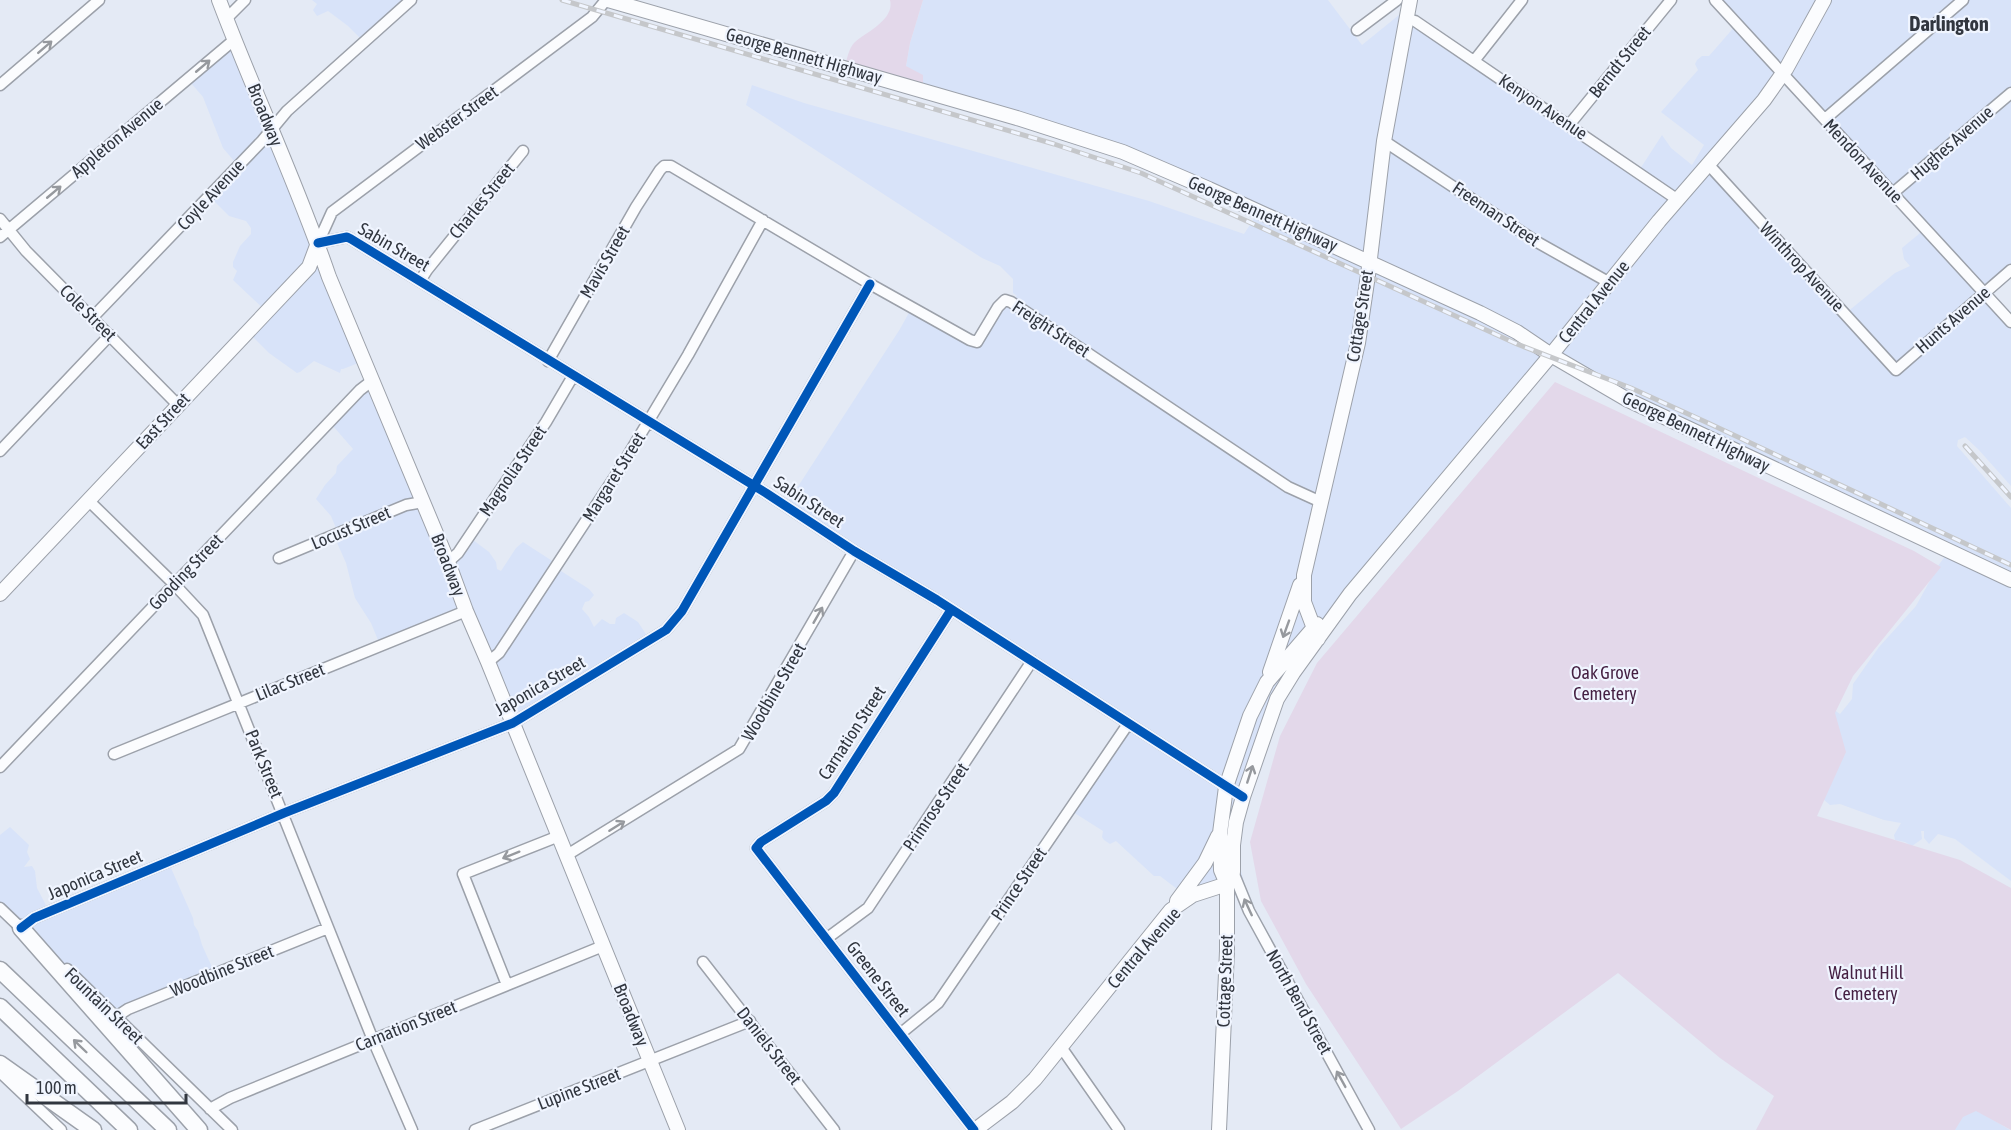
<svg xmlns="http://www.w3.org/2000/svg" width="2011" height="1130" font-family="'Asap Condensed',sans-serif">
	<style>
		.built { fill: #d8e3f9; fill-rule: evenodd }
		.green { fill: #e3d8ea }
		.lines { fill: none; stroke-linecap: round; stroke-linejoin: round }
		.minor-casing { stroke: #9ca1aa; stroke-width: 13 }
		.major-casing { stroke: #9ca1aa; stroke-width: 16 }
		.highway-casing { stroke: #9ca1aa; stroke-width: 19 }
		.minor { stroke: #fbfcfe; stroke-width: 10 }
		.major { stroke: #fbfcfe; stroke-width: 14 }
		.highway { stroke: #fbfcfe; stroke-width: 16 }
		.rail-casing { stroke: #c5c7ca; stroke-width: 5 }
		.rail { stroke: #f0f5ff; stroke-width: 3; stroke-dasharray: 9; stroke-linecap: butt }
		.cycleway-casing { stroke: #f0f5ff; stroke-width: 13 }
		.cycleway { stroke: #0057b8; stroke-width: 9 }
		.oneway { stroke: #96999e }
		.labels { text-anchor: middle; stroke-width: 4.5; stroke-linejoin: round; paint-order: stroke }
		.street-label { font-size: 18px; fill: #31363f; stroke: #f0f5ff }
		.park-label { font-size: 18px; fill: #441f42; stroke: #f0f5ff }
		.neighbourhood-label { font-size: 20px; font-weight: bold; fill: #31363f; stroke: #f0f5ff }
	</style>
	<rect width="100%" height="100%" fill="#e4eaf5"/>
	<path class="built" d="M312,0H414L365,43L348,26L328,11L317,16L313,10L317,4Z
		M923,0H1328L1362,45L1410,6V18L1640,169L1662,135L1671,148L1692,165L1704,145L1661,112L1698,70L1695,64L1697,60L1702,56H1709L1736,25L1715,0H2011V273L1987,294L2011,321V486L1978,449L1965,437L1958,440L1957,446L2011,508V881L1955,839L1938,834L1929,844L1924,838V831H1921L1922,839L1912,846L1905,842L1895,840L1894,835L1901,823L1884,820L1840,804L1830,805L1823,799L1833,709L1840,714L1852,699L1853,684L1879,647L1916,606L1938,566L1948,552L1555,359L1364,582L1280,698L1243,815L1237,854L1248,900L1230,889L1185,895L1160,876H1154L1116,841L1110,844L1104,840L1102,837L1103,831L1073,812L1131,726L786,505L900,329L911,309L976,342L1004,300L1012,299L1017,296L1013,293V279L1000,266L982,258L746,105L752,85L804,103L1149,201L1244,234L1257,214L1203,185L923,92L906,66L910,43ZM1786,76L1925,229L1902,248L1904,259L1910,266L1895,273L1846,313L1713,166Z
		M233,44L366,360L343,369H341L340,373L314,361L300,372L297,373L269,353L252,336L268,313L233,280L237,271L233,267V262L240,246L251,234V228L246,221L229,216L213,200L214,197L240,168L223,148L203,97L190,82Z
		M375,381L447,560L470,540H473L489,552L496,562L497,569L501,571L516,548L523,542L560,566L561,571L589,589L594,595L589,601L585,602L582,609L589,617L594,627L602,619L610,624H615L616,618L624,613L638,622L651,642L517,725L469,613L380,645L371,623L355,598L346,563L335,538L338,533L331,516L316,499L325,485L336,473L337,466L353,449L333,426Z
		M10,827L29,845L27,852L30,859L24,867L32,866L35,871L37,888L50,913L169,866L171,868L193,918L194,925L198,931L202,945L216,976L123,1018L210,1109L0,904V835Z
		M1970,1106L2010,1130H1953Z"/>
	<path class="green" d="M890,0H923L910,43L906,66L923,75V92L845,66C847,59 849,48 854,43C866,32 895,20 890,0Z
		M1555,382L1914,551L1941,567L1853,676L1835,713L1846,752L1817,816L1960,860L2011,888V1130L1976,1111L1963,1117L1955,1130H1756L1774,1096L1720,1058L1618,973L1458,1091L1401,1129L1306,984L1261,901L1250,842L1280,736L1317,663Z"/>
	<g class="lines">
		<defs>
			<path id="minor" d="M1715,0L2011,322
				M226,19L245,0
				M1407,19L1415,21L1678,200
				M1357,30L1397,0
				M1474,61L1522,0
				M0,85L99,0
				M1825,119L1963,0
				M1569,125L1671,0
				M1384,141L1537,242L1610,283
				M1708,164L1896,370L2011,270
				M1893,193L2011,93
				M0,219L26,251L178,405
				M0,237L234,40
				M318,243L347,237L351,239L766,493L854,551L937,600L1243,797
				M318,243L332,212L592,17L606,0
				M420,281L427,270L523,151
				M93,317L262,141L287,111L411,0
				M548,361L636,207L660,170L664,166H671L870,284L970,340L977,342L998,307L1005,300L1011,302L1288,487L1321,502
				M0,451L110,335
				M88,500L174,584L203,615L373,1040L412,1130
				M279,558L406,505L423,502
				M448,562L458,553L546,422L573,376
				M951,610L834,793L826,801L761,842L756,848L974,1130
				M488,662L499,653L618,472L688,355L763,220
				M114,754L466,611
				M0,767L360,390L373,380
				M567,855L739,749L854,551
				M1233,872L1249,911L1369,1130
				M0,908L24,931
				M21,928L34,918L284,813L513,723L666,630L682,611L870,284
				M826,939L868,908L1032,661
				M703,962L834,1130
				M67,969L232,1130
				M507,985L463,874L559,836
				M116,1017L128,1009L328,928
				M900,1034L938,1003L1128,724
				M1061,1047L1119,1130
				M2,1074L61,1130
				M210,1109L230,1098L603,946
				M475,1130L750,1021"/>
			<path id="major" d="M219,0C254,93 297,183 329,277L448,562L466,611L488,662L678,1130
				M608,0L1017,118L1123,152L1209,189L1480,313L1517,332L1551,355L1628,400L2011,580
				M0,594L309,267L318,243
				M1318,639L1304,602V575L1358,343L1368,275L1384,141L1410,0
				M1270,672L1300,585
				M1177,901L1205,863L1218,836
				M975,1130L1012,1102L1035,1079L1171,910L1193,895L1227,884L1233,872V845L1236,822L1243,797L1277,699L1293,673L1350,594L1551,355L1659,221L1764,100L1786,69L1824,0
				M1219,1130L1227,951V884L1221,870L1220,833L1226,787L1250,716L1267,682L1317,624"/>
			<path id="highway" d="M21,928L199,1130
				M0,970L168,1130
				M0,1007L129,1130
				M0,1064L93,1130"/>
		</defs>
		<use href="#minor" class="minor-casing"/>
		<use href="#major" class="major-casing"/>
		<use href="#highway" class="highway-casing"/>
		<use href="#minor" class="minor"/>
		<use href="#major" class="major"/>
		<use href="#highway" class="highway"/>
		<defs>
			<path id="rail" d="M562,0L1054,144L1141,173L1517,344L1631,388L1708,423L2011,565
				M1965,446L2011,497"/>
		</defs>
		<use href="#rail" class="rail-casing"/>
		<use href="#rail" class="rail"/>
		<defs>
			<path id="cycleway" d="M318,243L347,237L351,239L766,493L854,551L937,600L1243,797
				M951,610L834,793L826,801L761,842L756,848L974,1130
				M21,928L34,918L284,813L513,723L666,630L682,611L870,284"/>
		</defs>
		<use href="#cycleway" class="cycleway-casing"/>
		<use href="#cycleway" class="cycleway"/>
	</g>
	<defs><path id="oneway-shaft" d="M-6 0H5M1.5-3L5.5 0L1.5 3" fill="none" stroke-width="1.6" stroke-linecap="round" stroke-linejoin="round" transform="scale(1.5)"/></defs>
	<g class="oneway">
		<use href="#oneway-shaft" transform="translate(45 47) rotate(-41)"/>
		<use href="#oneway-shaft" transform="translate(203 66) rotate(-40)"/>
		<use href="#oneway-shaft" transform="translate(54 192) rotate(-40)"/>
		<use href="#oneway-shaft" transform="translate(818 615) rotate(-60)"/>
		<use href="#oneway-shaft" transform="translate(1286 629) rotate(110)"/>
		<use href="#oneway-shaft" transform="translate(1250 774) rotate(-72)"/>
		<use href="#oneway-shaft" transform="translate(617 826) rotate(-32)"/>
		<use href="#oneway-shaft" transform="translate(511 855) rotate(158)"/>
		<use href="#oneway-shaft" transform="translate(1248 907) rotate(-115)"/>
		<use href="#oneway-shaft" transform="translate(80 1046) rotate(-136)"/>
		<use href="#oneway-shaft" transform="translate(1341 1079) rotate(-119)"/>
	</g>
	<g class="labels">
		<g class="street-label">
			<text transform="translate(804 56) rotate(16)" y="6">George Bennett Highway</text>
			<text transform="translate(1620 62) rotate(-51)" y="6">Berndt Street</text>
			<text transform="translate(1543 107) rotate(34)" y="6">Kenyon Avenue</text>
			<text transform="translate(265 115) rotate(68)" y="6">Broadway</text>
			<text transform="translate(457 118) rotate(-36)" y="6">Webster Street</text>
			<text transform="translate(117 138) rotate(-40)" y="6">Appleton Avenue</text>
			<text transform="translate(1952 143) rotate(-41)" y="6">Hughes Avenue</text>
			<text transform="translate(1863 161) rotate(47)" y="6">Mendon Avenue</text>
			<text transform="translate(211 195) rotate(-47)" y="6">Coyle Avenue</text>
			<text transform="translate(482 201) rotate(-51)" y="6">Charles Street</text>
			<text transform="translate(1263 214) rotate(24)" y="6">George Bennett Highway</text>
			<text transform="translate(1496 214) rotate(34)" y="6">Freeman Street</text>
			<text transform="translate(394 247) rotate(30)" y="6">Sabin Street</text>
			<text transform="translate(605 262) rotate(-60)" y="6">Mavis Street</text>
			<text transform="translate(1802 267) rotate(47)" y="6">Winthrop Avenue</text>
			<text transform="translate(1594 302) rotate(-51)" y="6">Central Avenue</text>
			<text transform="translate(88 313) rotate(45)" y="6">Cole Street</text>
			<text transform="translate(1360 316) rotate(-81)" y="6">Cottage Street</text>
			<text transform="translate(1953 320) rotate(-41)" y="6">Hunts Avenue</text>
			<text transform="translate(1051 329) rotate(33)" y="6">Freight Street</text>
			<text transform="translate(163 421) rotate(-47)" y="6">East Street</text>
			<text transform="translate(1696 432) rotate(26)" y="6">George Bennett Highway</text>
			<text transform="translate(513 471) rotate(-56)" y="6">Magnolia Street</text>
			<text transform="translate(614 477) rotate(-58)" y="6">Margaret Street</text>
			<text transform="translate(809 502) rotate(33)" y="6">Sabin Street</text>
			<text transform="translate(351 528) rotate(-23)" y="6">Locust Street</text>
			<text transform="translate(448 565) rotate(69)" y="6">Broadway</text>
			<text transform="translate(186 572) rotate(-46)" y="6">Gooding Street</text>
			<text transform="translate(290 682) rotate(-22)" y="6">Lilac Street</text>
			<text transform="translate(540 686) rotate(-30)" y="6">Japonica Street</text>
			<text transform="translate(774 692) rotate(-60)" y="6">Woodbine Street</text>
			<text transform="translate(852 733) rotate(-57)" y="6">Carnation Street</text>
			<text transform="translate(264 764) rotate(68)" y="6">Park Street</text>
			<text transform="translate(936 807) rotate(-56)" y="6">Primrose Street</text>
			<text transform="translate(95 875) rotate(-23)" y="6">Japonica Street</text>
			<text transform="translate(1019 884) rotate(-56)" y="6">Prince Street</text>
			<text transform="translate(1144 948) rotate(-49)" y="6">Central Avenue</text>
			<text transform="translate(222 971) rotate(-22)" y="6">Woodbine Street</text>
			<text transform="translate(878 979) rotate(52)" y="6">Greene Street</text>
			<text transform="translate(1225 981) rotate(-88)" y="6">Cottage Street</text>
			<text transform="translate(1299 1002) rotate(61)" y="6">North Bend Street</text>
			<text transform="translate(104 1006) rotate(44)" y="6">Fountain Street</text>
			<text transform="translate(631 1015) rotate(68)" y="6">Broadway</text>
			<text transform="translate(406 1026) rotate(-22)" y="6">Carnation Street</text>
			<text transform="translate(769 1046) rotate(52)" y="6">Daniels Street</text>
			<text transform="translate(579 1089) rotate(-21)" y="6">Lupine Street</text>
		</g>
		<g class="park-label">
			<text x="1605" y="679">Oak Grove<tspan x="1605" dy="21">Cemetery</tspan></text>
			<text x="1866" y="979">Walnut Hill<tspan x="1866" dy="21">Cemetery</tspan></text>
		</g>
		<g class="neighbourhood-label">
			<text x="1949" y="31">Darlington</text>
		</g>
	</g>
	<path d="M27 1094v9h159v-9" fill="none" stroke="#31363f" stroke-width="3"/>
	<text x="36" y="1094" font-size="18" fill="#31363f" stroke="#f0f5ff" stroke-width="4.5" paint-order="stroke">100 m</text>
</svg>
